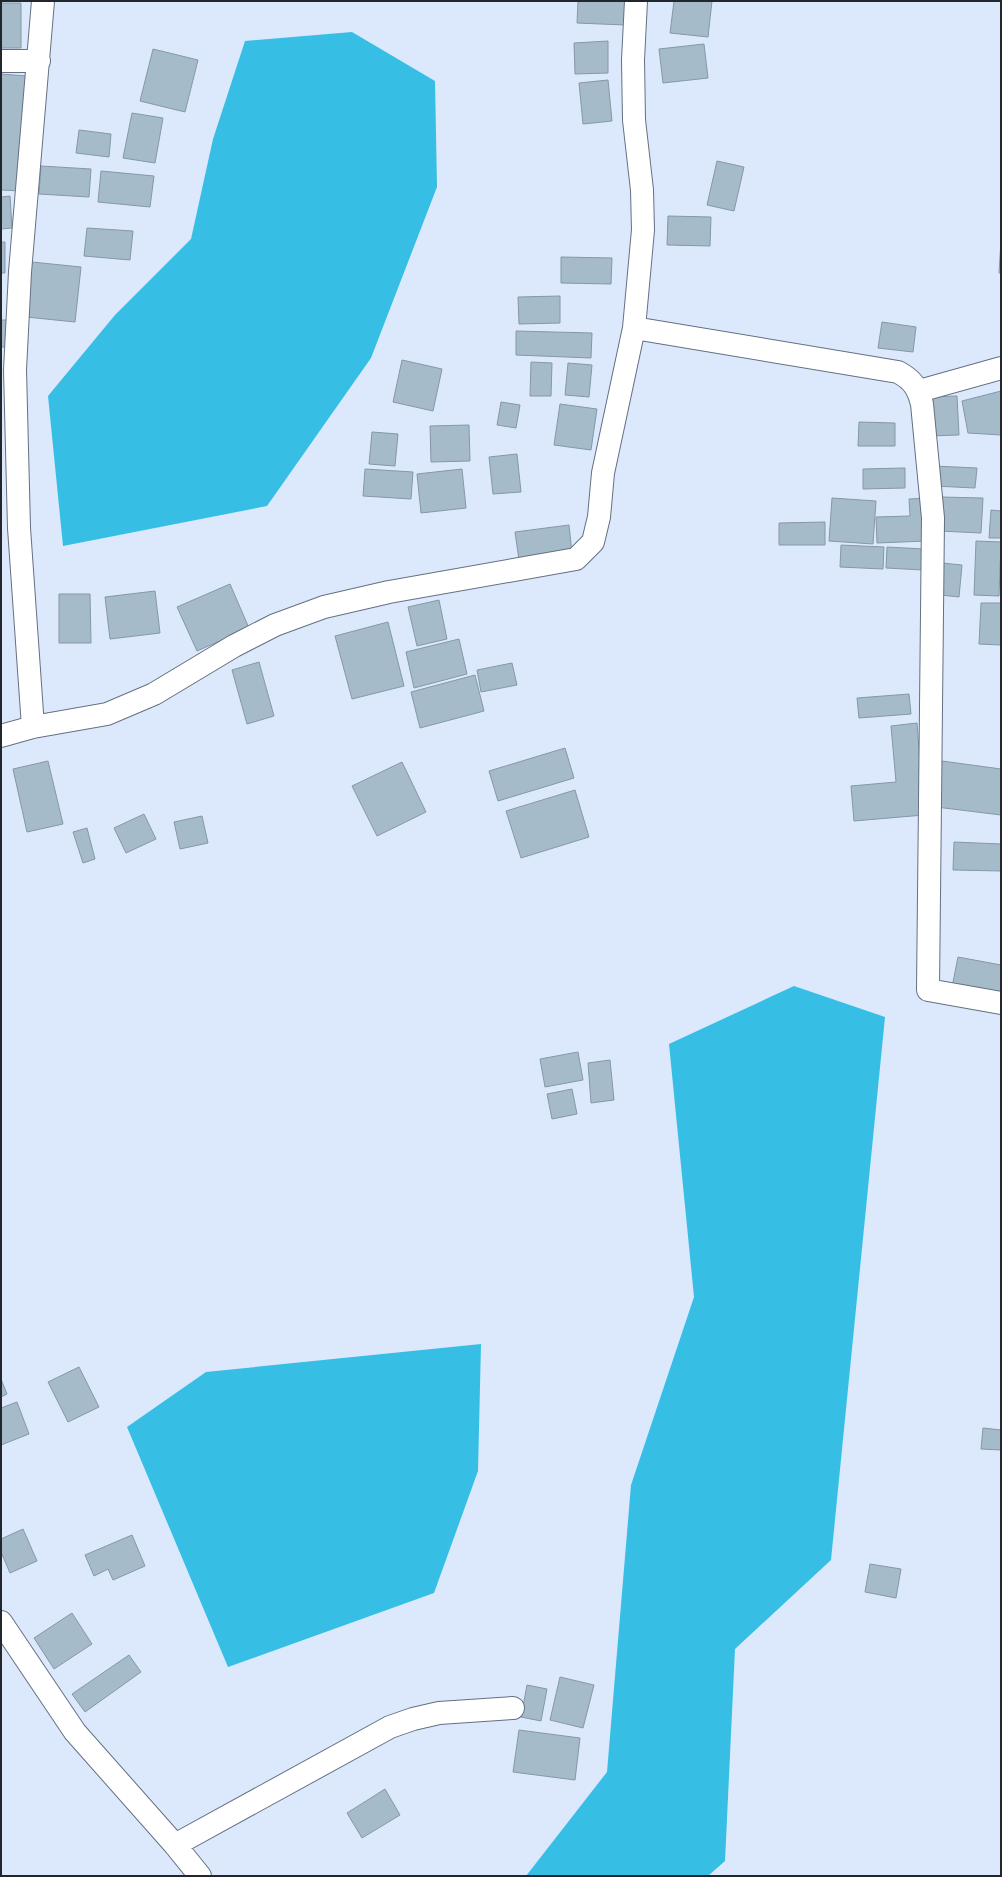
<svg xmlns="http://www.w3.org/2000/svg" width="1002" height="1877" font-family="Barlow,sans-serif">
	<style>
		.water { fill: #36bee5 }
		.building { fill: #a6bbca; stroke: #8498a7 }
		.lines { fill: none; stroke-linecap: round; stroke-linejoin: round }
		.minor-casing { stroke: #647081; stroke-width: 24 }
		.minor { stroke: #fff; stroke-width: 22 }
	</style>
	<rect width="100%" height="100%" fill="#dce9fd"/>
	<path class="water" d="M352,32L435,81L437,187L371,358L267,506L63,546L48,396L115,315L191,239L213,139L245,41Z
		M794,986L885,1017L831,1560L735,1649L725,1861L708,1876H526L607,1772L631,1485L694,1297L669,1044Z
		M481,1344L478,1471L434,1593L228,1667L127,1427L206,1372Z"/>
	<path class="building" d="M578,1H626L625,25L577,23Z
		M674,1H712L708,37L670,33Z
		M1,3H21V48H1Z
		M608,41V73L575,74L574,43Z
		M704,44L708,78L663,83L659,49Z
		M153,49L198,60L185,112L140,101Z
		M1,74L27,76L21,191L1,190Z
		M608,80L612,121L583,124L579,83Z
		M132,113L163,118L155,163L123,158Z
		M79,130L111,134L109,157L76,153Z
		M717,161L744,167L734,211L707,205Z
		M41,166L91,169L89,197L39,194Z
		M101,171L154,176L150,207L98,202Z
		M10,196L12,228L1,229V197Z
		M668,216L711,217L710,246L667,245Z
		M87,228L133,231L130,260L84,256Z
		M1001,240V273H999Z
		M1,242H5V273H1Z
		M561,257L612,258L611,284L561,283Z
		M32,262L81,267L75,322L26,317Z
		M560,296V323L519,324L518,297Z
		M1,320H8L9,347H1Z
		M882,322L916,327L913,352L878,348Z
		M516,331L592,333L591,358L516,355Z
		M402,360L442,369L433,411L393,402Z
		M531,362L552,363L551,396H530Z
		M568,363L592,365L589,397L565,395Z
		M1001,391V435L968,433L962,401Z
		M957,396L959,435L929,436L928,397Z
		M501,402L520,405L516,428L497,425Z
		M560,404L597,409L591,450L554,445Z
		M859,422L895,423V446H858Z
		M469,425L470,461L431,462L430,426Z
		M372,432L398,434L395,466L369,464Z
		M517,454L521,492L493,494L489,457Z
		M934,466L977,468L975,488L934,486Z
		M905,468V488L863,489V469Z
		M365,469L413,472L411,499L363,496Z
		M462,469L466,508L421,513L417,474Z
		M941,497L983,498L981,533L939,531Z
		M832,498L876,501L873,544L829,541Z
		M926,498L927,541L877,543L876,517L910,516L909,499Z
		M991,510L1001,511V538H989Z
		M825,522V545H779V523Z
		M569,525L572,553L519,560L515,532Z
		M976,541L1001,542L999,596L974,595Z
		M841,545L884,547L883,569L840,567Z
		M887,547L924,549L923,570L886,568Z
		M942,563L962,565L959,597L940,595Z
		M230,584L249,628L197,651L177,607Z
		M155,591L160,633L110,639L105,597Z
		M59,594H90L91,643H59Z
		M439,600L447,639L417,646L408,607Z
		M981,603H1001V645L979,644Z
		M388,622L404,686L352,699L335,636Z
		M459,639L467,674L414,688L406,652Z
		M259,662L274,716L247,724L232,670Z
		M512,663L517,685L481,692L477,670Z
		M475,675L484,711L420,728L411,692Z
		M909,694L911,714L859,718L857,698Z
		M917,723L924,815L854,821L851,786L896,782L891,726Z
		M565,748L574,778L498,801L489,771Z
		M48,761L63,824L27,832L13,769Z
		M942,761L1001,769V815L936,807Z
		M402,762L426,812L377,836L352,786Z
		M575,790L589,837L521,858L506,811Z
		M144,814L156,839L126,853L114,828Z
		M202,816L208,843L180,849L174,822Z
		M87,828L95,859L83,863L73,832Z
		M954,842L1001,844V871L953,870Z
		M958,957L1001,965V995L952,987Z
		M578,1052L583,1080L545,1087L540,1059Z
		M610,1060L614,1100L591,1103L588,1063Z
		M572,1089L577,1114L552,1119L547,1094Z
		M79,1367L99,1407L68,1422L48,1382Z
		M1,1379L7,1394L1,1397Z
		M17,1402L29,1434L1,1445V1408Z
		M983,1428L1001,1430V1450L981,1449Z
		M23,1529L37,1561L10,1573L1,1552V1539Z
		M132,1535L145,1566L113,1580L108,1569L94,1576L85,1555Z
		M870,1564L901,1569L896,1598L865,1592Z
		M72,1613L92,1644L54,1669L34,1638Z
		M129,1655L141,1672L85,1712L72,1694Z
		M560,1677L594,1685L583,1728L550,1720Z
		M527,1685L547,1689L541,1721L521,1717Z
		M519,1730L580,1738L575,1780L513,1772Z
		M385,1789L400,1815L362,1838L347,1813Z"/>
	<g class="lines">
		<defs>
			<path id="minor" d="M1,61H39
				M634,328L898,372C913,380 918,388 922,404L933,518L928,990L1001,1003
				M919,391L1001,368
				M33,727L19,528L15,370L20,272L43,1
				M1,736L33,727L107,714L154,694L234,646L275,625L324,607L389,592L576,559L593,542L599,517L603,473L634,328L643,230L642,190L634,120L633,60L636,1
				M1,1622L75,1732L175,1845L200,1876
				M175,1845L390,1727L413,1719L439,1713L513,1708"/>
		</defs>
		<use href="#minor" class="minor-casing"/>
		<use href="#minor" class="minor"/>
	</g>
	<rect width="1002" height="1877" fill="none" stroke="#22272e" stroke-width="4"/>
</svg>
